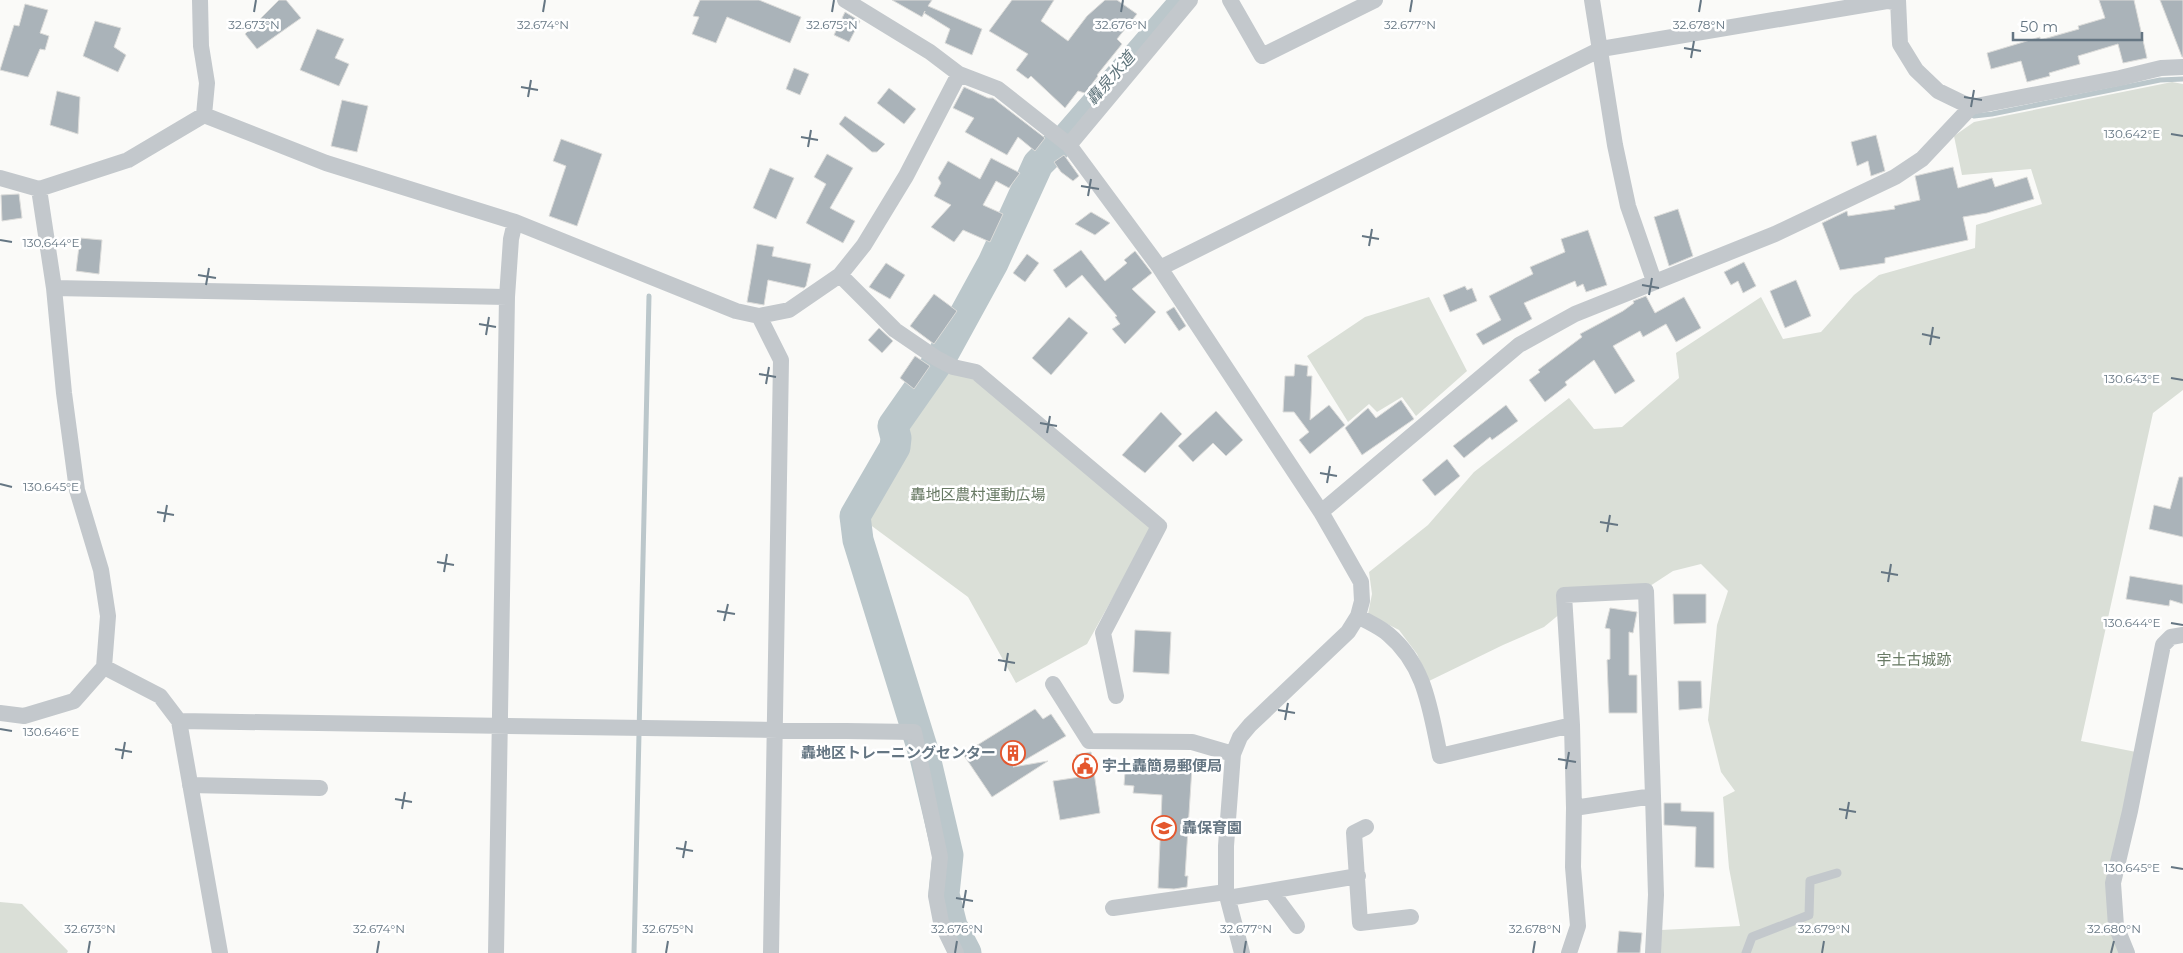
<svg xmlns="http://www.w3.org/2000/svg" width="2183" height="953" font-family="Montserrat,'Noto Sans JP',sans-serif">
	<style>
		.green { fill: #dadfd7 }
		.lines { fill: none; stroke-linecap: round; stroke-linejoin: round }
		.stream { stroke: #bbc7cb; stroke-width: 5 }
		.canal { stroke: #bbc7cb; stroke-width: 18 }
		.river { stroke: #bbc7cb; stroke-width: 31 }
		.building { fill: #aab3b9; stroke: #dcdcda }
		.lane { stroke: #c3c8cc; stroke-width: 9 }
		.street { stroke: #c3c8cc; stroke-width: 16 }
		.ticks { fill: none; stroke: #657683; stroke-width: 2 }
		.labels { text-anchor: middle; stroke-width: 5; stroke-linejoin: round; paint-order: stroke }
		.park-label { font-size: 15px; fill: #687a64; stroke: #fff }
		.poi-label { font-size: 15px; font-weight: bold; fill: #657683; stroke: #fff; text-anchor: start }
		.water-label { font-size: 16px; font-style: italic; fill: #60757c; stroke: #fff }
		.ticks-label { font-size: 12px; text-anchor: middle; fill: #657683; stroke: #fff; stroke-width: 5; stroke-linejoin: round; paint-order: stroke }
	</style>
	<rect width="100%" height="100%" fill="#fafaf8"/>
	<path class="green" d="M2172,82L2183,84V390L2153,413L2081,741L2136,752L2108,889L2121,953H1659L1661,930L1740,926L1729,868L1723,797L1735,791L1721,772L1708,720L1717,625L1728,591L1701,564L1673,571L1650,586L1561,590V613L1544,627L1503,645L1429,681L1417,654L1399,630L1368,614L1372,594L1369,572L1428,525L1474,472L1569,398L1594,429L1622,427L1679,378L1676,353L1761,297L1783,339L1821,332L1854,295L1879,275L1975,248L1976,225L2042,204L2031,169L1962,175L1954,136L1974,122Z
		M1429,297L1467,371L1416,416L1402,397L1377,412L1369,404L1348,422L1307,356L1365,317Z
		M941,366L973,375L1152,527L1087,644L1016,683L968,597L861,518L906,438L897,430Z
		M0,902L22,904L68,951L67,953H0Z"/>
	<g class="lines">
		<path class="stream" d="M1968,113L1974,116L1992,114L2160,80L2183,79
			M634,953L649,296"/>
		<path class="canal" d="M1063,133L1178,0"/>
		<path class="river" d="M966,953L952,926L944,894L948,855L925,757L858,540L855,516L895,447L896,438L893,426L942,356L993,263L1038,164L1055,147"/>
	</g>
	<path class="building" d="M279,0H286L301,18L257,49L245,34Z
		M700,0H759L801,17L790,43L727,17L716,43L692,34L699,17L693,16Z
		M892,0H932L928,6L982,29L972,55L945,43L950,29L924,13L925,11L922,17Z
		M1012,0H1054L1041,21L1068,41L1087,16L1105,0H1117L1137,14L1117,39L1122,44L1097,75L1098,76L1085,93L1078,91L1065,108L1031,76L1028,79L1016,70L1028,54L989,31Z
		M2099,0H2134L2147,58L2123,63L2118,44L2078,56L2080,64L2049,73L2050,76L2027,82L2021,61L1991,69L1987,53L2040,37V40L2079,29L2078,26L2105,18Z
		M2160,0H2183V57H2182Z
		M25,4L48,10L40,33L49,36L45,50L40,49L28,77L0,70L14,25L19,26Z
		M845,12L860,21L849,42L834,35Z
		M95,21L121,28L114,47L126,55L118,72L83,56Z
		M317,29L344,39L335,58L349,64L339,86L300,70Z
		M794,68L809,74L800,95L786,89Z
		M964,87L988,98H993L1045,138L1035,151L1018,137L1007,155L965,132L974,118L953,108Z
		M889,88L916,109L904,124L877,103Z
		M57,91L80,97L78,134L50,125Z
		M342,100L368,106L357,152L331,146Z
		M845,116L885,144L877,152H872L839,124Z
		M1876,135L1885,171L1871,176L1868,161L1857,166L1851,142Z
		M561,139L602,154L577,226L549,216L566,166L553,161Z
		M827,154L853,168L830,208L855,221L843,243L806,223L826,184L814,177Z
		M1064,155L1079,176L1073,181L1061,172L1054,162Z
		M991,158L1020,173L1009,188L996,181L983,205L1003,214L990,242L963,230L954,242L931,227L951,205L934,196L941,183L938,178L948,161L980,179Z
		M1953,167L1958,188L1992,178L1995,187L2027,177L2034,199L1987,213L1963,217L1968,240L1885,258V263L1840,270L1822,223L1847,211L1848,216L1895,209L1894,206L1920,200L1915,176Z
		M770,168L794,178L776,219L753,208Z
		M19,194L22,218L2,221L1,195Z
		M1678,209L1693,256L1669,266L1654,217Z
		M1091,212L1110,223L1095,235L1075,224Z
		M1588,230L1607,285L1586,292L1583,284L1577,287L1575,281L1524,303L1532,319L1483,345L1476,334L1501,320L1489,296L1533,274L1530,267L1565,252L1561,239Z
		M80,238L102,240L99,274L76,271Z
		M757,244L774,247L772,256L811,264L806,286L804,288L768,280L764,305L747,302Z
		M1081,250L1105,281L1127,263L1124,260L1135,251L1152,273L1132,289L1156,312L1125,344L1112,329L1120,324L1115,317L1117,316L1082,275L1066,288L1053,270Z
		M1027,254L1039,263L1025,282L1013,273Z
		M1744,262L1756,286L1743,293L1738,281L1731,285L1724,272Z
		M886,263L905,275L890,299L869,287Z
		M1796,280L1811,316L1785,328L1770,291Z
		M1465,286L1467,290L1472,288L1477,301L1450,312L1443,295Z
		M934,294L957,311L934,344L910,326Z
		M1646,296L1655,313L1684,297L1701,328L1676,342L1666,324L1643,337L1640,331L1613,346L1635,381L1615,394L1594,360L1565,382L1567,385L1545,402L1529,380L1540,372L1538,370L1582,337L1580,334L1623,311L1634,303L1633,301Z
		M1174,307L1186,326L1179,331L1166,312Z
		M1069,317L1088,333L1051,375L1032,358Z
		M879,328L893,341L882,353L868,340Z
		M915,356L930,366L914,389L900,378Z
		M1295,364L1308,366L1307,376H1312L1310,420L1329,405L1345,425L1310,454L1299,440L1309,432L1294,412H1283L1285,376H1294Z
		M1401,400L1414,419L1362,455L1345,428L1368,408L1376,418Z
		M1506,405L1518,421L1492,440L1490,437L1464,458L1453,446Z
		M1216,411L1243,440L1226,456L1213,443L1193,462L1178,446Z
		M1161,412L1182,434L1145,473L1122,455Z
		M1447,459L1460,476L1435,496L1422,480Z
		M2179,477H2183V537L2149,529L2154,505L2170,509Z
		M2130,576L2183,585V604L2170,600L2169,606L2126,599Z
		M1673,594H1706V623L1674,624Z
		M1610,608L1637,612L1633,633L1629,632V675H1637V713H1609L1607,660L1610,659V629L1605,628Z
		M1135,630L1171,632L1169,674L1133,672Z
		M1678,681H1701L1702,708L1679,710Z
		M1035,709L1043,719L1051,714L1066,736L1013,767L1048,761L992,797L963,754Z
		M1091,752L1100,813L1060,820L1053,781L1080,777L1076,755Z
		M1135,763L1192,767L1185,876H1188L1187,887L1174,889L1158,888L1162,795L1133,793L1134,786L1124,785L1125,772H1135Z
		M1664,803H1681V811L1714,812V868L1695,867L1696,827L1664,825Z
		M1619,931L1642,933L1640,953H1617Z"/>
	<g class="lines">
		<path class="lane" d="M1746,953L1752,937L1809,915L1810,881L1837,873"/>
		<path class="street" d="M200,0L201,46L207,83L204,115
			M845,0L930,52L959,74L998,89L1069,145L1160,268L1321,512L1340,545L1361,582L1362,601L1358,616L1348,632L1250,725L1240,737L1233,754L1226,846V892L1242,953
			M1230,0L1262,56L1375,0
			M1592,0L1615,145L1628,206L1654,281
			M1898,0L1900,44L1916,70L1938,91L1971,107
			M204,115L326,163L515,222L736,311L759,316L789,310L840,275L864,245L906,176L959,74
			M1069,145L1190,0
			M0,178L39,189
			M1160,268L1601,49L1887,1L1898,3
			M840,275L895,330L936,358L953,367L976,372L1159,526L1103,633L1116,696
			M54,288L507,297
			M759,316L781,360L771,953
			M1321,512L1519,345L1575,314L1775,234L1895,177L1922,159L1971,107L2120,78L2161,68L2183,67
			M1358,616C1368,622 1380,627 1388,634C1426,666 1430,710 1440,756L1572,725L1574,808L1653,796L1656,895L1653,953
			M104,667L160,696L179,721L220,953
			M1053,684L1089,741L1192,742L1233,754
			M0,713L24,716L74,701L104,667L108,616L101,570L77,490L64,393L54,288L39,189L128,160L204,115
			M179,721L914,732L940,857L936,896L941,922L956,953
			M1572,725L1564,595L1646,591L1653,796
			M190,785L320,788
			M1366,827L1354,833L1360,923L1411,917
			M1271,891L1297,926
			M1228,898L1358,876
			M1113,908L1226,892
			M496,953L507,297L511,239L515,222
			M1569,953L1578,926L1573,867L1574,808
			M2127,953L2116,926L2113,883L2130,811L2163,645L2171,637L2183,635"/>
	</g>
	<path class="ticks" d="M254,12L256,0M543,12L545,0M832,12L834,0M1121,12L1123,0M1410,12L1412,0M1699,12L1701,0M1684,48L1701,51M1691,58L1694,41M521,87L538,90M528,97L531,80M1964,97L1982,100M1971,107L1974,90M2171,134L2183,136M801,137L818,140M808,147L811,130M1081,186L1099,189M1088,196L1091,179M1362,236L1379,239M0,240L12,242M1369,246L1372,229M198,275L216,278M206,285L209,268M1642,285L1659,288M1649,295L1652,278M479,324L496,327M1922,334L1940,338M486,335L489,317M1930,345L1933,327M759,374L776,377M2171,378L2183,380M766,384L769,367M1040,423L1057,426M1047,433L1050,416M1320,473L1337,476M1327,483L1330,466M0,484L12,487M157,512L174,515M164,522L167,505M1600,522L1618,525M1607,532L1610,515M437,562L454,565M444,572L447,554M1881,572L1898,575M1888,582L1891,564M717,611L735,614M724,621L728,604M2171,623L2183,625M998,660L1015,663M1005,671L1008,653M1278,710L1295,713M1285,720L1288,703M0,729L12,731M115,749L132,752M122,759L125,742M1558,759L1576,762M1566,769L1569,752M395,799L412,802M402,809L405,792M1839,809L1856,812M1846,819L1849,802M676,848L693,851M683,858L686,841M2171,867L2183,869M956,898L973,901M963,908L966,890M88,953L90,941M377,953L379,941M666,953L668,941M955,953L957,941M1244,953L1246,941M1533,953L1535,941M1822,953L1824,941M2111,953L2114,941"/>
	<defs>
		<symbol id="building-ring" viewBox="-11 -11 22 22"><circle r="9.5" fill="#fff" stroke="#e4572e" stroke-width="1.5"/><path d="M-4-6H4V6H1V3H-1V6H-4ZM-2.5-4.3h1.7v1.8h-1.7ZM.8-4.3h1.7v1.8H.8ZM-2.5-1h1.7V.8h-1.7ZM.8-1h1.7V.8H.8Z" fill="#e4572e"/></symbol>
		<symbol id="civic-ring" viewBox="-11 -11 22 22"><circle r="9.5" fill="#fff" stroke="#e4572e" stroke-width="1.5"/><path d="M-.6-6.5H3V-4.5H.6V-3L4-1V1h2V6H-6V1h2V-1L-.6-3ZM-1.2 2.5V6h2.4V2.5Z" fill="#e4572e"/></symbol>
		<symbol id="school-ring" viewBox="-11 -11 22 22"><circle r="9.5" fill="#fff" stroke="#e4572e" stroke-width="1.5"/><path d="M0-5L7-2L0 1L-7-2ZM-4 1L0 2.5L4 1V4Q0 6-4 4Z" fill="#e4572e"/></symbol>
	</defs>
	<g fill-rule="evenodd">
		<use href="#building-ring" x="999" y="739" width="28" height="28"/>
		<use href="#civic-ring" x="1071" y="752" width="28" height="28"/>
		<use href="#school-ring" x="1150" y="814" width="28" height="28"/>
	</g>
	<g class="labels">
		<g class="park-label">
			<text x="978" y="500">轟地区農村運動広場</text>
			<text x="1914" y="665">宇土古城跡</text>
		</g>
		<g class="poi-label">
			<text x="996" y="758" text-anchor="end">轟地区トレーニングセンター</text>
			<text x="1102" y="771">宇土轟簡易郵便局</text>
			<text x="1182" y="833">轟保育園</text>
		</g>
		<g class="water-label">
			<text transform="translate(1110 78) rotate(-49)" y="6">轟泉水道</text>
		</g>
	</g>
	<g class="ticks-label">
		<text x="254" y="29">32.673°N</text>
		<text x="543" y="29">32.674°N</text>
		<text x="832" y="29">32.675°N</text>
		<text x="1121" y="29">32.676°N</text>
		<text x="1410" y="29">32.677°N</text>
		<text x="1699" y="29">32.678°N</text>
		<text x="2132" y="138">130.642°E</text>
		<text x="51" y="247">130.644°E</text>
		<text x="2132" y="383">130.643°E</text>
		<text x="51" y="491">130.645°E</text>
		<text x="2132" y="627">130.644°E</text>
		<text x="51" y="736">130.646°E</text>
		<text x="2132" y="872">130.645°E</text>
		<text x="90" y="933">32.673°N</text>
		<text x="379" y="933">32.674°N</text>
		<text x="668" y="933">32.675°N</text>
		<text x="957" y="933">32.676°N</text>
		<text x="1246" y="933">32.677°N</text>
		<text x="1535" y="933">32.678°N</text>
		<text x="1824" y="933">32.679°N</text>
		<text x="2114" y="933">32.680°N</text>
	</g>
	<path d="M2013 32v8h129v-8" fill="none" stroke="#657683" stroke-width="2.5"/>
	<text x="2020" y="32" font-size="15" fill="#657683" stroke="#ffffff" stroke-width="4" paint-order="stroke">50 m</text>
</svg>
